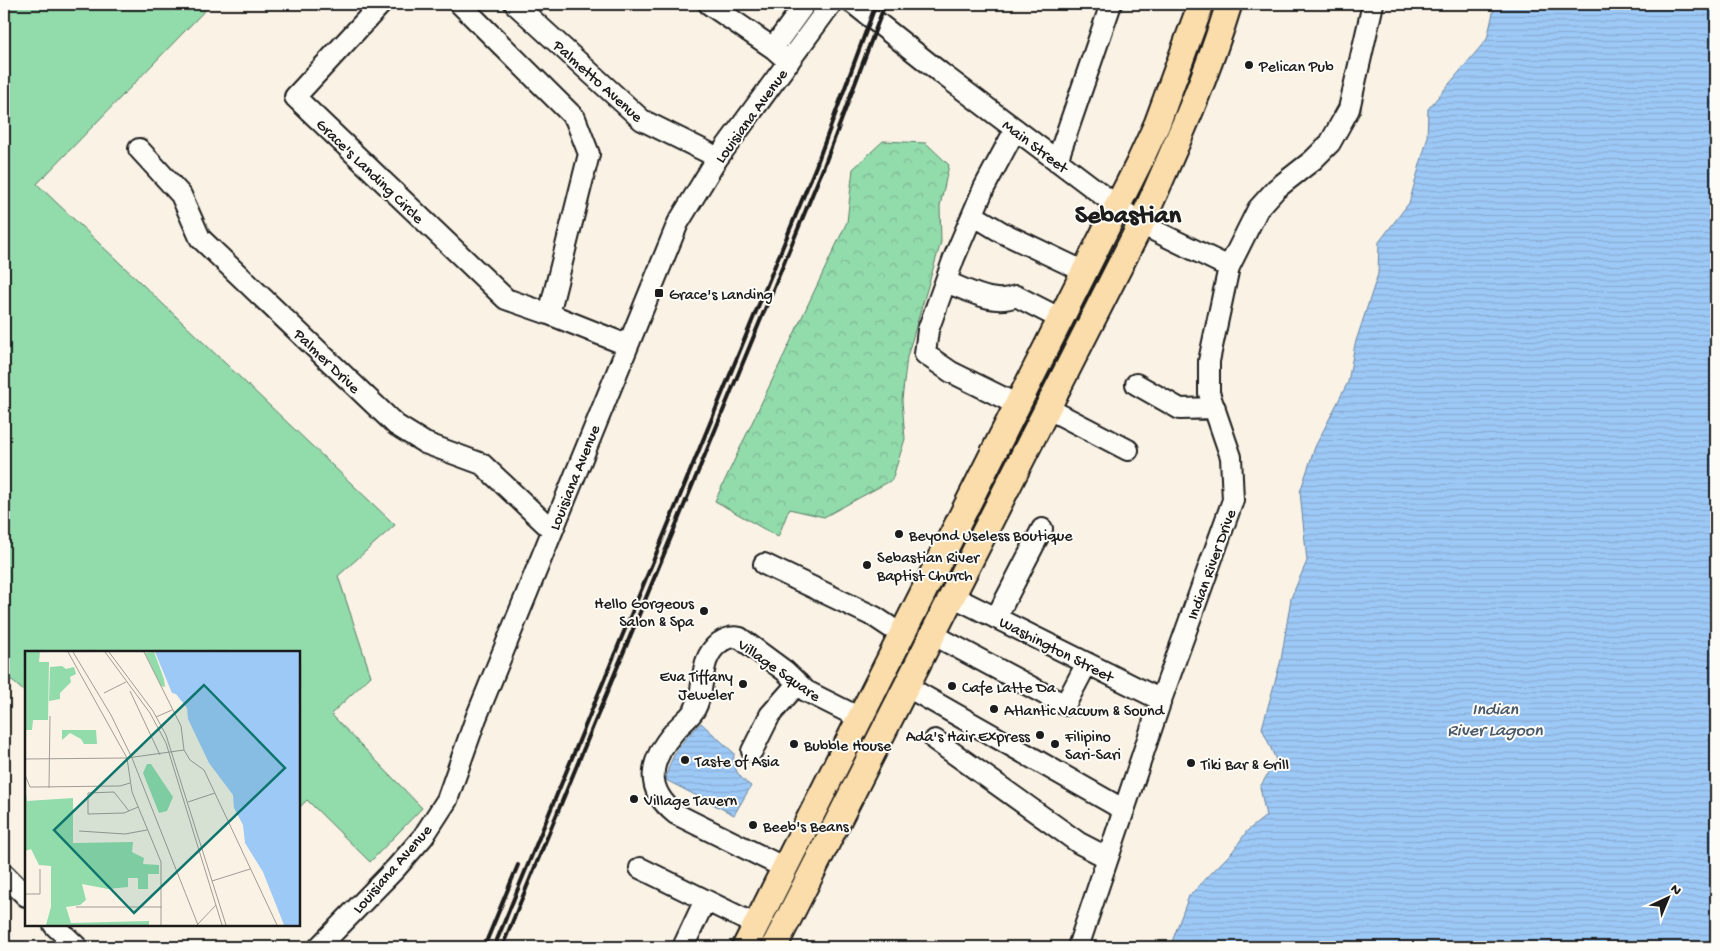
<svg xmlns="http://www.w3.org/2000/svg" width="1720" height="951" font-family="'Gochi Hand',sans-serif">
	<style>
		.grass { fill: #92dbab; stroke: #577c64 }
		.forest { fill: url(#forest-crowns); stroke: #577c64 }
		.water { fill: url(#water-rules); stroke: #69849f }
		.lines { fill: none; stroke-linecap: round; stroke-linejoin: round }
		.minor-casing { stroke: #1c1c1c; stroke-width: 24 }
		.major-casing { stroke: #1c1c1c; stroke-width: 29 }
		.minor { stroke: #fdfcf7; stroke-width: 20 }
		.major { stroke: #fbddab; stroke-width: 25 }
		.rail { stroke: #1c1c1c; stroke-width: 4 }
		.poi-dot { fill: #1c1c1c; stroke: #fdfcf7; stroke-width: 2 }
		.labels { text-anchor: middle; stroke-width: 4; stroke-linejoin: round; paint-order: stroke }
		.poi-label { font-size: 16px; fill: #1c1c1c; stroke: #fdfcf7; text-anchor: start }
		.street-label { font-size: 16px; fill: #1c1c1c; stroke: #fdfcf7 }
		.water-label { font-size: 18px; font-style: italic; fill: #495969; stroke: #fdfcf7 }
		.town-label { font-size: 26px; font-weight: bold; fill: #1c1c1c; stroke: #fdfcf7 }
		.inset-road { fill: none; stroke: #a19c95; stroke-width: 1 }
		.view { fill: #0f766e; fill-opacity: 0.15; stroke: #0f766e; stroke-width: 2.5 }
		.inset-edge { fill: none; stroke: #1c1c1c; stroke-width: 2.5 }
	</style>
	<defs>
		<pattern id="forest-crowns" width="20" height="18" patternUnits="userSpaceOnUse" patternTransform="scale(1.25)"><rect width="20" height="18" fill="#92dbab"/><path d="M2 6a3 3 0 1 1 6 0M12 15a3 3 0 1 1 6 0" fill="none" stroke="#7dbb93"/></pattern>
		<pattern id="water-rules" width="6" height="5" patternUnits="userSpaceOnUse" patternTransform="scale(1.25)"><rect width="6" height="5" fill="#9dc9f7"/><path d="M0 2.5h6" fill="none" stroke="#87acd3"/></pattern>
	</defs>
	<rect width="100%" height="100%" fill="#f9f2e5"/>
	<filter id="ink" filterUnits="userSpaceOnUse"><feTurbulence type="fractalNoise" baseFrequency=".02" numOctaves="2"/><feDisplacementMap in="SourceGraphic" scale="10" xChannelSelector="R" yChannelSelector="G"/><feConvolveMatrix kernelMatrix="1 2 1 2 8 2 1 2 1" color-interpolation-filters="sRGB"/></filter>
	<g filter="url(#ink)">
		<path class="grass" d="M4,4H211L37,184L395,525L338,576L371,676L331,714L422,808L370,862L307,800L299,808V652H26V693L4,674Z"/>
		<path class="forest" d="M883,141L926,143L949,165L940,206L941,242L907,357L902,400L905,439L892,480L824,517L789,509L778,537L715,501L847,222L853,169Z"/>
		<path class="water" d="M1495,4H1716V947H1170L1189,896L1233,851L1247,831L1266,816L1260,787L1276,760L1262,728L1281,660L1291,598L1307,561L1300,492L1315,447L1348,382L1355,344L1378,274L1379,242L1409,203L1427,140L1428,109L1487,39Z
			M701,723L734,753C732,768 739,778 751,786L734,815L666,780C668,758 685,737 701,723Z"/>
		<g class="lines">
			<defs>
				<path id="minor" d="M381,4L295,97L506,299L549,314L627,345
					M460,4L575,118L589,154L549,314
					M515,4L642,120L707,152L717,159
					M709,4L773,48L789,62
					M854,4L941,73L1141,224L1229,267
					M773,48L802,8L797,4
					M1015,130L984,188L954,258L928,330L925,354L951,372L1018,405
					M139,149L181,195L200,238L396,425L425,443L482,464L552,530
					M1057,161L1111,4
					M973,215L1003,233L1085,272
					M946,282C968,290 993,306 1016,296L1061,319
					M1136,384L1180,409L1215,408
					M1047,408L1128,450
					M764,564L875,617L902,635
					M952,596L1161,700
					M996,618L1042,529
					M932,634L1065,705L1087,663
					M906,686L1124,810
					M935,740L1079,843L1108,858
					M752,751L770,715L798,683
					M640,868L756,925
					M785,868L676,814C644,789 649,761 674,732C680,724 690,718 695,709C707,687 697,661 719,643C726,638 732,636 740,638L785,671L806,691L860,718
					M4,874L26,896
					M54,925L77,947
					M319,947L396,868L423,837L447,800L476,718L678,223L717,159L831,4
					M683,947L705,900
					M1078,947L1161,700L1233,500L1231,457L1209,393V361L1229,267L1258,209L1276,189L1313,160L1330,143L1349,109L1373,4"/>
				<path id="major" d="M745,947L1139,163L1157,124L1201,4
					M774,947L1141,224C1173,152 1206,80 1229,4"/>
			</defs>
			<use href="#minor" class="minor-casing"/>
			<use href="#major" class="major-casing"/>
			<use href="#minor" class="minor"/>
			<use href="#major" class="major"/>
			<path class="rail" d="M484,947L518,865
				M494,947L816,166L876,4
				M502,947L824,166L885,4"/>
		</g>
	</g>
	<g class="poi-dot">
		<circle cx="1249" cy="65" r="5"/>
		<rect x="654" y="288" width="10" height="10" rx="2.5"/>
		<circle cx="899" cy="534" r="5"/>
		<circle cx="867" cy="565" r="5"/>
		<circle cx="704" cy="611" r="5"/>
		<circle cx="743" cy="684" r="5"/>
		<circle cx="952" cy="686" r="5"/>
		<circle cx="994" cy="709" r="5"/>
		<circle cx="1040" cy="735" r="5"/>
		<circle cx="794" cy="744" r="5"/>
		<circle cx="1055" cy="744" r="5"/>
		<circle cx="685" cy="760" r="5"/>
		<circle cx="1191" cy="763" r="5"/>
		<circle cx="634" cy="799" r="5"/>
		<circle cx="753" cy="825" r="5"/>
	</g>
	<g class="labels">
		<g class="poi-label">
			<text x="1259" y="71">Pelican Pub</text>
			<text x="669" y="299">Grace's Landing</text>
			<text x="909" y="540">Beyond Useless Boutique</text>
			<text x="877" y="562">Sebastian River<tspan x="877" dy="18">Baptist Church</tspan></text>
			<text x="694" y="608" text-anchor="end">Hello Gorgeous<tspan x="694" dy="18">Salon &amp; Spa</tspan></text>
			<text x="733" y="681" text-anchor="end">Eva Tiffany<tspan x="733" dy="18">Jeweler</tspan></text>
			<text x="962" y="692">Cafe Latte Da</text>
			<text x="1004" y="715">Atlantic Vacuum &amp; Sound</text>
			<text x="1030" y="741" text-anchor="end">Ada's Hair Express</text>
			<text x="1065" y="741">Filipino<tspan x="1065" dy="18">Sari-Sari</tspan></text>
			<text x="804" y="750">Bubble House</text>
			<text x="695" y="766">Taste of Asia</text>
			<text x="1201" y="769">Tiki Bar &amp; Grill</text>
			<text x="644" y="805">Village Tavern</text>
			<text x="763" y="831">Beeb's Beans</text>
		</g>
		<g class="street-label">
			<text transform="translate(599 80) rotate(42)" y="6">Palmetto Avenue</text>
			<text transform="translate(750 115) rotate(-54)" y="6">Louisiana Avenue</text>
			<text transform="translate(1036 145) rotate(37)" y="6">Main Street</text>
			<text transform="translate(371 170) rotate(44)" y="6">Grace's Landing Circle</text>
			<text transform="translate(328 360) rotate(44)" y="6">Palmer Drive</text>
			<text transform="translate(573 477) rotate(-68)" y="6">Louisiana Avenue</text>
			<text transform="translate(1210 564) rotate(-70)" y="6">Indian River Drive</text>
			<text transform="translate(1057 648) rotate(27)" y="6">Washington Street</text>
			<text transform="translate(780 669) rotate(35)" y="6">Village Square</text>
			<text transform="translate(391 868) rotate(-49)" y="6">Louisiana Avenue</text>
		</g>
		<g class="water-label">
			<text x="1495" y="714">Indian<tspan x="1495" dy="21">River Lagoon</tspan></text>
		</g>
		<g class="town-label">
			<text x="1128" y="222">Sebastian</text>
		</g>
	</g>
	<g transform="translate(25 651)">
		<rect width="275" height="275" fill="#f9f2e5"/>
		<path d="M0,135L2,150L48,147V192L108,191L107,201L119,207L118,213L134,214V223H123V238H113V227H103V236L83,238L57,233L61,249L55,254L41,256L46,272L124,270V274H21L26,256V215L14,214L6,198L0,200Z" fill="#92dbab"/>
		<path d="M37,15L41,18L49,16L51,23L45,26L46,31L35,42V48L24,50L25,16ZM37,79H71L72,93H59L56,88L45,82L37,89ZM122,113H126L148,146L142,160L134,162L118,122Z" fill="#92dbab"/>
		<path d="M129,1L139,28L140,36L136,35L120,2Z" fill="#92dbab"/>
		<path d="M0,1H15L14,11H24L23,69H8L7,79H0Z" fill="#92dbab"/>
		<path d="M130,1H275V274H259L238,221L220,192L218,174L209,157L208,144L184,112L163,68L162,57L151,43L147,42Z" fill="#9dc9f7"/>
		<path class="inset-road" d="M43,1L102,107L107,141L136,211V274M48,1L86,64L107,107L173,274M80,1L125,62L141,92L197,274M84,1L128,60L141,84L201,274M119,1L156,75L159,99L165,109L179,119L252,274M105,40L135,104M79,42L101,31M131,66L147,59M0,108L102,107L159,99M0,124L5,136H9L95,135L105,132M24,137L25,65M163,151L190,142M104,160L89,141L63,142V163L99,162L113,156M54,180L100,183L122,179M187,230L225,218M0,243H15V218M51,256H137M172,274L191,254"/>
		<path class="view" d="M179,34L260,117L109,262L29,179Z"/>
		<rect width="275" height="275" class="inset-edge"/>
	</g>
	<rect width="1720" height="951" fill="none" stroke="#fdfcf7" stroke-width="20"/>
	<rect x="10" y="10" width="1700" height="931" fill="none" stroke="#1c1c1c" stroke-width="2" filter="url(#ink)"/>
	<g transform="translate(1668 898) rotate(44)" stroke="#fdfcf7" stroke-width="4" paint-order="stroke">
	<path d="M0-4L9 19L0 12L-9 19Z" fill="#1c1c1c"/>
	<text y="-8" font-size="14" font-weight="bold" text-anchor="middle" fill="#1c1c1c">N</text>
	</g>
</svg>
